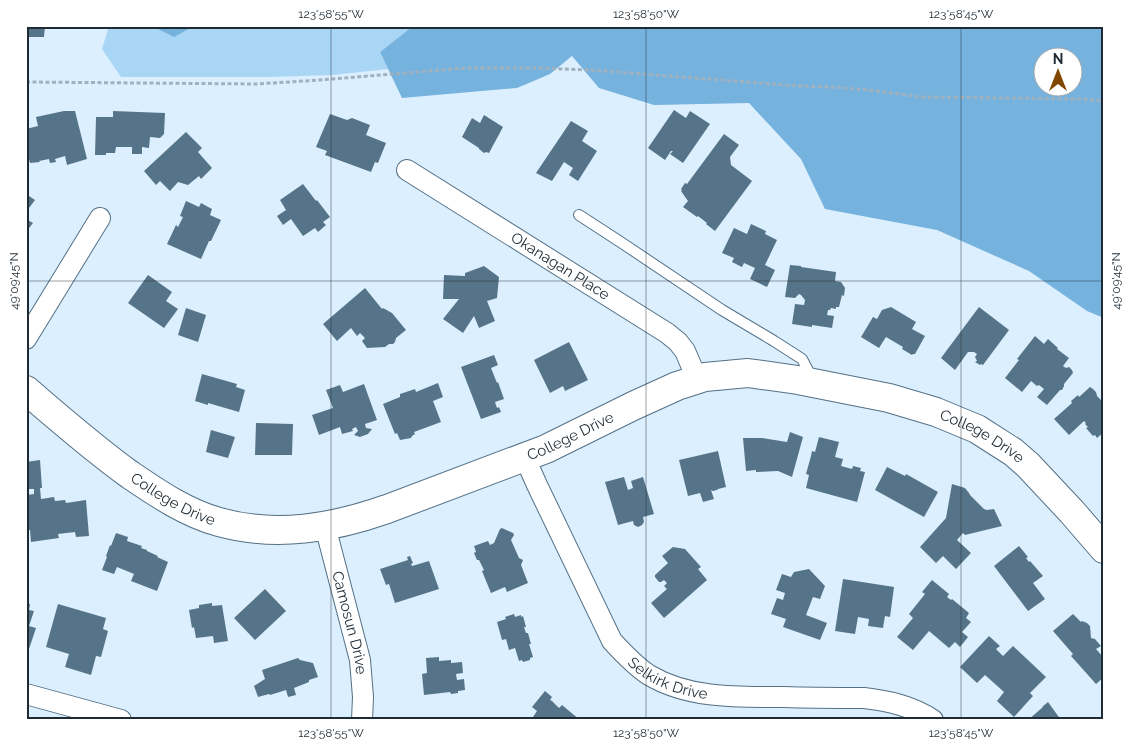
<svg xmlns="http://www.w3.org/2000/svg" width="1130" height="746" font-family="Raleway,sans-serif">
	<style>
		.green { fill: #aad6f6 }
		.forest { fill: #75b2dd; fill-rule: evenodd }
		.building { fill: #567489 }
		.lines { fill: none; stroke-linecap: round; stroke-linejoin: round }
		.lane-casing { stroke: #537086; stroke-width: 12 }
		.street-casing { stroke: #537086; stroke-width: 22 }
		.secondary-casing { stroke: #537086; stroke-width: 30 }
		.path { stroke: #a0b1be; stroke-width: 3; stroke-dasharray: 4 2.5; stroke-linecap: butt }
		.lane { stroke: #fff; stroke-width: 10 }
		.street { stroke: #fff; stroke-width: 20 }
		.secondary { stroke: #fff; stroke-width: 28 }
		.ticks { fill: none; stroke: #1f2b34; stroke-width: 1; stroke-opacity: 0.45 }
		.labels { text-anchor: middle; stroke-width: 5; stroke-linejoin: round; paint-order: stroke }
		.street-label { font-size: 15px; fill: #1f2b34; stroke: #fff }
		.neatline { fill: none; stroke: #1f2b34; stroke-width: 2 }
		.ticks-label { font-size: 12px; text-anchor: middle; fill: #1f2b34 }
	</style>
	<rect width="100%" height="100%" fill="#dceffe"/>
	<path class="green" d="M109,26H152L174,36L194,26H413L380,52L388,69L333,75L269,77H121L102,49Z"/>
	<path class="forest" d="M152,26H194L174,37Z
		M413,26H1104V318L1087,311L1029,271L937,230L825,209L801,159L749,103L654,105L599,88L572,56L550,74L517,88L402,98L380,52ZM1042,58H1072V88H1042Z"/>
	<path class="building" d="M26,26H45L44,37H26Z
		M674,110L686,118L690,111L710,124L683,163L670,154L673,151H671L665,160L648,148Z
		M64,111H75L87,159L67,165L65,156L55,159L56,162L50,163L49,159L39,161L40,162L30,163L26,148V129L38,126L36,117Z
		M113,111L165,113L164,134L160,138L150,137L149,148L142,147V154H132V147H116L115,153H106V155H95L96,117H113Z
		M330,114L347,120L352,118L370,125L366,135L386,143L378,163L375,162L371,172L325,155L327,151L316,147Z
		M484,115L503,127L489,153L486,152L484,153L479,149V148L462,137L472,118L480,123Z
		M571,121L588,131L582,141L597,151L578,181L569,175L573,168L564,162L552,181L536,173Z
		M186,132L202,148L198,152L212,168L201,179L199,176L188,185L178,182L170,191L160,181L156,185L144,171Z
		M724,134L739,145L730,157L731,165L752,181L715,231L706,224L707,223L698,216L697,217L683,207L688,201L681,191L682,190L681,189L685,183L687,184Z
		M303,184L316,201L317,200L330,217L323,222L326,225L318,232L315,228L303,236L291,219L283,225L277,216L286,210L280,200Z
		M26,194L35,200L26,212Z
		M186,201L199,207L201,203L212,209L210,215L221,220L211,241H209L201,259L167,244L176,225L178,227L183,217L180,216Z
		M26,219L33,223L26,232Z
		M751,224L766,231L765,234L777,240L765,265L775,270L767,287L750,279L755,268L744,263L742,267L732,262L734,258L722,253L734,228L747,234Z
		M790,265L801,266V267L836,272L835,281L841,282L845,288L844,296L842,295L839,307H836V309L831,308L830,310H828L827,315L834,316L832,328L812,325V327L792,324L795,304L804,305L805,300L801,295L799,294L795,298L785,297Z
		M484,266L499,277L497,298L487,301L495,321L479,328L474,316L463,333L443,319L459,299H443L444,275L465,276V273Z
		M148,275L172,292L166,301L178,309L164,328L128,303Z
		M365,288L382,309L383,308L392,313L406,330L396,338L395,342L393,344H389L385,347L367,348L362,341L365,338L360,333L357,336L351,328L337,341L323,324Z
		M891,307L916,322L912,329L925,336L915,354H913L912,355L902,349L903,347L886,337L879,348L861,337L873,317L877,319L882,310Z
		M979,307L1009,330L983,365L981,364L980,365L975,362L977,361L975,357L977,354L974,352H968L955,370L941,358Z
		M186,308L206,315L198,342L178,335Z
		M1035,336L1044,344L1048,339L1058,348L1057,349L1069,358L1063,366L1066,368L1069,367L1072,370L1073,373L1064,384V386L1062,390H1060L1047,405L1037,397L1044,389L1039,385L1037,386L1031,381L1022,392L1005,378L1019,360L1017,359Z
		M569,342L588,380L565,391L563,386L550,393L534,360Z
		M494,355L498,365L491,368L497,383L498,382L504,399L495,402L497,408L499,407L501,412L481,419L461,367Z
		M202,374L237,384L236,387L245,390L239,412L208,403V405L195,401Z
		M438,383L443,397L433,401L441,422L414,432L415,434L412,436L411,438L400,440L397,433L395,434L383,404L400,397V394L415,389L416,392Z
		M364,384L377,420L365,424L366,428L372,429L368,434L360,437L354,435L358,431L356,427L352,429L353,431L342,434L340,427L319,435L312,415L333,408L326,390L340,385L343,392Z
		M1090,387L1093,389L1096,392L1097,396L1104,403V432L1097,438L1095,435L1093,436L1086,428L1088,427L1085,424L1086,423L1084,421L1069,435L1054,419L1072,403L1071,401L1078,395L1079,397Z
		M256,423L293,424L292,455H255Z
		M211,430L235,437L228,458L206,452Z
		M790,432L803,437L792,477L778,471L756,472V470L746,471L743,438H762L787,442Z
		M819,437L839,442L835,457L843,459L841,466L852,469L853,466L861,468L860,471L865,472L857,502L806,488L809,475L806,474L811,456L812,451L815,452Z
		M718,451L726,487L718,489L717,490L713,491L711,490L714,499L703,502L700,493L688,496L679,460Z
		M40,460L42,488H40L41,499L54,497L55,501L65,500L66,503L86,500L89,536L76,537L75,532L58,534L59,538L31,542L30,530H28L26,505H28L27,495L34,494V489H26V462Z
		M887,467L905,476L906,474L938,492L924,517L875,490Z
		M624,477L628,490L633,488L631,481L643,477L654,514L643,517L644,522L642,525L638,527L634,525L633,521L618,525L605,482Z
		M952,484L965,488L969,493L970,495L984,509L987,510L994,509L1002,526L965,535L963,533L957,540L971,553L956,569L943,556L936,563L920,547L946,518Z
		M502,528L513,533L514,535L511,540L519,558L523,560L521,565L528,583L507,592L505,587L491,593L482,571L484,570L479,560H477L474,553L476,552L474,546L488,541L490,545L494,543L500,529Z
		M116,533L128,537L127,541L142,546L141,548L147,550V551L158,556L157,557L168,562L157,591L131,581L134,574L117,567L114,574L102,570L107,557L106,556L110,545L111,546Z
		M1019,546L1028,557L1026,558L1029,562L1030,561L1043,576L1033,583L1045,599L1028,611L994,566Z
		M673,547L685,549L701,567L698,569L707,580L664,618L651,603L667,589L664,586L667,583L664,580L661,582H659L655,577V575L668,563L662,556Z
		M410,556L413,563L411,564L412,566L429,561L439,589L395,603L389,584L386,585L380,569L408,560L407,557Z
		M809,569L825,586L820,599L813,597L806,615L827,623L820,640L783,627L786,619L771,614L777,598L783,600L785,593L776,590L782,574L791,577L794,572Z
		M843,579L894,587L890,617L885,616L883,628L868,626L869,619L858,617L855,634L835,631Z
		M932,580L949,594L947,597L951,600L952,599L969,613L966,618L971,622L962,632L968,637L960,647L955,642L949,648L929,631L913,650L897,637L913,618L909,614L925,594L922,592Z
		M265,589L286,611L255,640L234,618Z
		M26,603L30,604L29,610L34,611L29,626L36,628L29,649L26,648Z
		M212,603V606L222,605L228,641L214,643L213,636L196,638L194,627L192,628L189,610L199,608V605Z
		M58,604L106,618L103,629L108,631L101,657L96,656L91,675L65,667L69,654L46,647Z
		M514,614L515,617L521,615V617L523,616L526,627H524L526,633H528L531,644H529L533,657L530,658V660L523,662L522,660L519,661L515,648L509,650L506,639L502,640L497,622L506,619L505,617Z
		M1073,614L1081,622L1082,621L1087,623L1090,626L1091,638L1095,639L1101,646L1096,649L1104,658V677L1096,684L1071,656L1073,654L1053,631Z
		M989,636L1000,646L996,649L1003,656L1013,646L1046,677L1030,693L1033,696L1014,717L997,701L1004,692L985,675L977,683L960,667Z
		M439,657V661L451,660V663L462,662L463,673L456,674L457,680L464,679L465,690L458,691V693L451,694L450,692L424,695L422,674L427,673L426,658Z
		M298,658L300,660L313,663L318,677L309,680V682L294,688L296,695L288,697L286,690L270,695L269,694L258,697L254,686L265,679L262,670Z
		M545,691L552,697L550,700L552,701L559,708L562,705L580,720H531L537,711L532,707Z
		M1048,702L1061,720H1028L1043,707H1042Z"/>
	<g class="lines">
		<defs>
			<path id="lane" d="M579,215L622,243L722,310L774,341L802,359L813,380"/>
			<g id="street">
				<path id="s1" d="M407,170L667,333L678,342L685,351L697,379"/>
				<path d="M26,339L100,218"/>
				<path id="s2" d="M525,458L537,485L612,641C623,653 635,666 649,675C689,699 739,697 784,697C811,698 837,698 864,698C889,701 912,706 933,720"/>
				<path id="s3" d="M325,526L360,660L363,697L362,720"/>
				<path d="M26,694L121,720"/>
			</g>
			<g id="secondary">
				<path id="s4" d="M26,390C60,419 93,448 129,474C157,493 186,513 219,522C276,538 333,528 387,509L546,449L633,406L677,386L705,377L748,373L798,380L889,398L936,412L977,429L1013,452L1028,465L1072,512L1104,549"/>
			</g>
		</defs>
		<use href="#lane" class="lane-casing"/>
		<use href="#street" class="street-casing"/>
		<use href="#secondary" class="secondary-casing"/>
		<path class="path" d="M26,82L256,84L320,80L466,68H535L591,70L799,86L830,87L869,90L921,97L1083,99L1104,101"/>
		<use href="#lane" class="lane"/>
		<use href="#street" class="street"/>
		<use href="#secondary" class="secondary"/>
	</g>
	<path class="ticks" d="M331,26V720M646,26V720M961,26V720M26,281H1104"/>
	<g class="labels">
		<g class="street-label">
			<text dy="5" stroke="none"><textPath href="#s1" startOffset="181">Okanagan Place</textPath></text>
			<text dy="5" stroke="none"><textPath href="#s4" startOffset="604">College Drive</textPath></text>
			<text dy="5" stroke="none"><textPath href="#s4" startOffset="1039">College Drive</textPath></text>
			<text dy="5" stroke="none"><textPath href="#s4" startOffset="184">College Drive</textPath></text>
			<text dy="5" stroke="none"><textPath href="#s3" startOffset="100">Camosun Drive</textPath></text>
			<text dy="5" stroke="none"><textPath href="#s2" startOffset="272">Selkirk Drive</textPath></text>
		</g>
	</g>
	<rect width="1130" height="746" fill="none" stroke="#ffffff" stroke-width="55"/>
	<g transform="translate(1058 72)"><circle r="24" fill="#ffffff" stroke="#a5aaae"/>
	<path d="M0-4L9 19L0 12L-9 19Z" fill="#814600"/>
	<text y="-8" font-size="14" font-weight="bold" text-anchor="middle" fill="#1f2b34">N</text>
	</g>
	<rect x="28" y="28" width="1074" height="690" class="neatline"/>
	<g class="ticks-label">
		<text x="331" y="18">123°58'55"W</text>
		<text x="646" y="18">123°58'50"W</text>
		<text x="961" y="18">123°58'45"W</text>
		<text transform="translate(14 281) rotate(-90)" y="4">49°09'45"N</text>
		<text transform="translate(1116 281) rotate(-90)" y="4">49°09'45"N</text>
		<text x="331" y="737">123°58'55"W</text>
		<text x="646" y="737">123°58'50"W</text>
		<text x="961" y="737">123°58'45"W</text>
	</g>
</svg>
